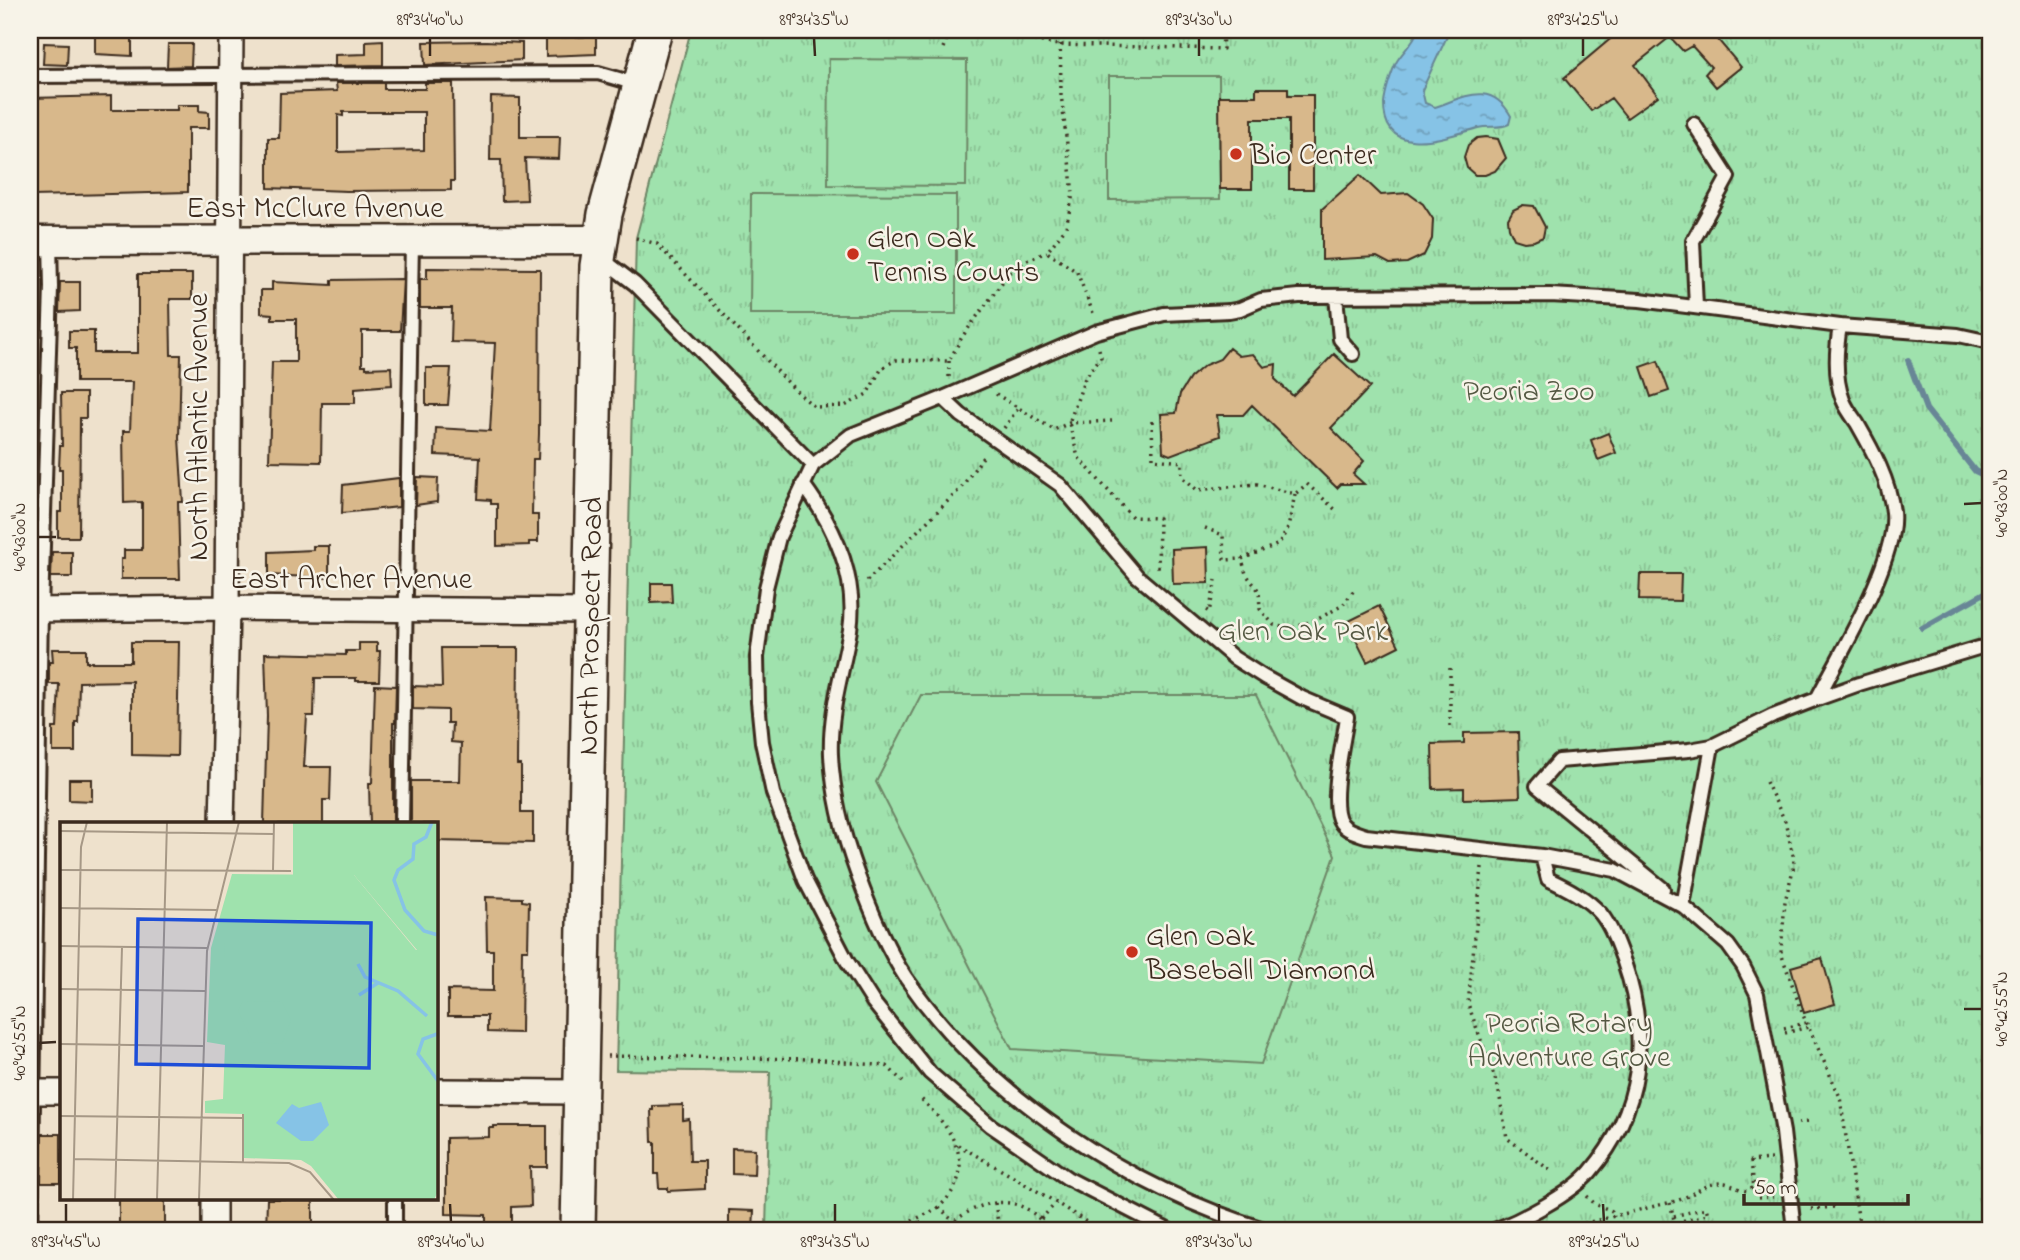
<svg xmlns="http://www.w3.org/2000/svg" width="2020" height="1260" font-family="'Indie Flower',sans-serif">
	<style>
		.grass { fill: url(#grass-tufts); stroke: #6d8666; stroke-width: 2 }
		.pitch { fill: #9fe2ad; stroke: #6d8666; stroke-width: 2 }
		.water { fill: url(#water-ripples); stroke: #688696; stroke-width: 2 }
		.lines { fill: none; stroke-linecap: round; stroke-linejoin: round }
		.stream { stroke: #688696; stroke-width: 6 }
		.building { fill: #d8b88b; stroke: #3b2a1e; stroke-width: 2; fill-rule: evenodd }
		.service-casing { stroke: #3b2a1e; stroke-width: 18 }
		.minor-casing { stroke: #3b2a1e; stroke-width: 28 }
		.tertiary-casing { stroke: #3b2a1e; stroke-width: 33 }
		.secondary-casing { stroke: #3b2a1e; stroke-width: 38 }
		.path { stroke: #3b2a1e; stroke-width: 3.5; stroke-dasharray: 2 5; stroke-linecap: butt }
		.service { stroke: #f7f3e8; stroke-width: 12 }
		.minor { stroke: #f7f3e8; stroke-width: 23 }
		.tertiary { stroke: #f7f3e8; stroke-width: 28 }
		.secondary { stroke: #f7f3e8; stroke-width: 33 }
		.ticks { fill: none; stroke: #3b2a1e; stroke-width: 2.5 }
		.poi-dot { fill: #c8321e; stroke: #f7f3e8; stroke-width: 2.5 }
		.labels { text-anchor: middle; stroke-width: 5; stroke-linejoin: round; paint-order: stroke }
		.poi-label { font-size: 30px; fill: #3b2a1e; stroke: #f7f3e8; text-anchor: start }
		.street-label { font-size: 30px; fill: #3b2a1e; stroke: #f7f3e8 }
		.park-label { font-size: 30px; fill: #545842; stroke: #f7f3e8 }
		.inset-river { fill: none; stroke: #86c3e6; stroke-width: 3.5 }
		.inset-road { fill: none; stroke: #a69886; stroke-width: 2 }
		.view { fill: #1d4ed8; fill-opacity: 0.15; stroke: #1d4ed8; stroke-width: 3.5 }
		.inset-edge { fill: none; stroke: #3b2a1e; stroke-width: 3.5 }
		.neatline { fill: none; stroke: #3b2a1e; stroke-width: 2.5 }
		.ticks-label { font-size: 18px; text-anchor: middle; fill: #3b2a1e }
	</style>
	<defs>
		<pattern id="grass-tufts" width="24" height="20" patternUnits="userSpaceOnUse" patternTransform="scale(1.75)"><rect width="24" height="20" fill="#9fe2ad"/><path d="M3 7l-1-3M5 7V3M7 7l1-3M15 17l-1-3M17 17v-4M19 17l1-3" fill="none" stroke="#8ac294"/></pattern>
		<pattern id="water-ripples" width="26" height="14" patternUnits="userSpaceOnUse" patternTransform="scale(1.75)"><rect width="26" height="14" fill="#86c3e6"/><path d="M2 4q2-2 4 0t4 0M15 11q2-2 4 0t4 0" fill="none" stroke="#6f9fba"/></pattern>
	</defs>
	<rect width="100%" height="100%" fill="#eee1cc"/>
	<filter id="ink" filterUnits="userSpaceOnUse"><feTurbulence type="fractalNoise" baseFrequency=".0143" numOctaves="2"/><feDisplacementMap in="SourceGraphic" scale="14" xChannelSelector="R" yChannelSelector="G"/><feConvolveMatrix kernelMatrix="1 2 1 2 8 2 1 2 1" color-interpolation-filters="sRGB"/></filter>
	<g filter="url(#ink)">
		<path class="grass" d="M691,30H1990V1230H766L770,1072L616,1070L636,238Z"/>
		<path class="pitch" d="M829,59L967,60L966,186L828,185Z
			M1109,76H1219L1220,199L1109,200Z
			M751,194L956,195V314H750Z
			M921,695H1256L1335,855L1261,1064L1012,1049L876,782Z"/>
		<path class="water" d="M1418,30H1450L1422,90L1425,103L1435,107C1465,97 1491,80 1511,116L1509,124C1499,129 1489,125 1478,128C1445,137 1383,161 1384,103C1385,92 1392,70 1397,61C1404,50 1414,42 1418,30Z"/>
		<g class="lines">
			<path class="stream" d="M1908,360L1926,409L1975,471L1990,478
				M1922,628L1990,590"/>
		</g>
		<path class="building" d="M1621,30H1723L1714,35L1741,67L1716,87L1705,74L1711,67L1692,46L1683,51L1670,37L1635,65L1658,96L1627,118L1611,98L1591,111L1564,78Z
			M132,34V56L95,54V35Z
			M596,36V54L546,56V38Z
			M383,40V65L335,66V55L366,54V41Z
			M486,41L522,43V60L425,65L424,42Z
			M44,43L68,44L67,65L43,64Z
			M168,44H192L191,66L167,67Z
			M336,83H384V89H425V83H453L454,181H451V190L347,191L268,188V138H279L280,93L337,91ZM343,112H424V150L338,152V115L343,116Z
			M1256,88H1288V95H1313V189H1289V119H1252V189H1220L1219,96H1256Z
			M111,96V110H177V105H199V111L209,112V128H188V192L33,196L31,98Z
			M491,97L520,98V137H560L559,159L525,158L527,200L502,201L501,160H490Z
			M1486,137L1498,139L1506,158L1495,171L1485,175H1475L1467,168L1464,157L1468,145L1477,138Z
			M1360,175L1381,195L1408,193L1423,204L1433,219L1432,239L1424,255L1407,263L1390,264L1377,257L1322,260V209Z
			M1523,205L1534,206L1545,227L1543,237L1534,241L1524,242L1514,239L1509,228L1508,219L1513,210Z
			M427,268L540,269L539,434L538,459H533L532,515H538V542H529V545L497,546V504H491V500L478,499L480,457L435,455L436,428L490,431L495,343L451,342L452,308H420V279H427Z
			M138,274H192V299H170L171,355H181L179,438L183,502H178L180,579H121V559H124V550H142V502L124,503L123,431H130L132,382H76V348H69V331H94V353H138Z
			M403,279L400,331H362V365H366V368L391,367L392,385L355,388V403H322L321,462L269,461L272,362H296V319H272V314L261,313V290H272V282L332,285V280Z
			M60,282H80V311L59,312Z
			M1229,348L1239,356L1253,354L1264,367L1276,364L1275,379L1293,396L1334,354L1370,387L1331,428L1364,461L1353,474L1364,484H1341L1337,488L1252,405L1243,415H1217L1220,436L1170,455L1163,452L1161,414L1176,413L1180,394L1190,378L1205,365L1220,359Z
			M1658,361L1669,391L1651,397L1641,367Z
			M426,368H451L448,405H426Z
			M61,393H86V418H80L79,537H58V512H62V469H59L60,446H62Z
			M1608,433L1616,453L1598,460L1591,440Z
			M417,477L438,478L437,502L416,505Z
			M399,478V507L342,513L343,485Z
			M313,546H329V578L269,575V552L313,550Z
			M1208,547L1209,583L1173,584L1172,549Z
			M52,552H72V577H51Z
			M1640,574H1681L1680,601L1639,600Z
			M651,583H671L672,602L651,603Z
			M1379,606L1399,646L1367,662L1347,622Z
			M131,642H179L177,756L132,755V681L79,682L78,722H75V752H53V728H57L59,684H49V662H53L52,649H86V662H131Z
			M359,643H377V651H380L379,681H356V678H315L314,716H307L304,767H331L330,800H323V824H264L267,716L265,653L346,655V651H359Z
			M441,648H518L517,765H521V813H533V843L436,841V824H411V781H460L461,743L451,742L452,723H447V710L413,709V686L442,687Z
			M375,685L396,686L395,723H393V824H370L369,783H372Z
			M1518,732L1520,797L1464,799V788L1433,789L1432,744L1464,743V733Z
			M69,779H92V801L69,800Z
			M486,897L522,898V901L529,902L528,950H522L521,1033L487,1032V1016H448V990L493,991V950H487Z
			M1822,958L1835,1004L1804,1013L1791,967Z
			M683,1105V1120L689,1119L690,1161H705V1189L668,1191V1188H659L658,1174H655V1142H652L651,1110H653V1106Z
			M494,1126H547V1167H530L531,1206L512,1207V1230H486V1215L446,1214V1138L489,1137V1128H494Z
			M42,1134H61V1183H41Z
			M732,1148L755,1149L754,1175L732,1174Z
			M119,1199H165V1230H123V1227H119Z
			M267,1199H313V1230H266Z
			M729,1210L754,1211L753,1230H729Z"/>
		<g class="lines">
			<defs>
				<path id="service" d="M30,76L598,73L640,85
					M1694,124L1728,177L1693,241L1696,307
					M601,258L635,284L813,465
					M1336,296L1340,339L1353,354
					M943,398L1096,332L1164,314L1229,311L1240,309L1261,300L1299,296L1550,295L1640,300L1840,326L1958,335L1990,342
					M803,484C834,526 858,576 850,630C843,671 829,712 831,755C833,795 843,835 857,873C870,909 885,946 906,978C989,1098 1129,1188 1267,1230
					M1817,699C1839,656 1898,559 1893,512C1889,480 1873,451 1857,423C1852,416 1846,408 1843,400C1834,377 1836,350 1840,326
					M402,824L412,241
					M1663,889L1537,786L1559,761L1689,750L1712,746L1773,716L1817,699L1859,684L1978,648L1990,647
					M1677,901L1683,906L1712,746
					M31,1230L41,610L51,287L50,241
					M395,1230V1199
					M1168,1230L1067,1178L990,1125L930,1073L873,1002L847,961L805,880L773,793L762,742L758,702L757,657L766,588L779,537L813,465L851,435L943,398L961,415L1060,485L1137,576L1234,658L1264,677L1302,698L1347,717C1344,740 1328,804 1341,823C1347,831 1357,833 1366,836L1542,856L1615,870L1683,906L1728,945L1743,966L1757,994L1783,1132L1794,1230
					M1495,1230C1523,1219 1570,1195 1590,1172C1643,1110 1650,1037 1624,962C1618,946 1612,928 1601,914C1587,898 1567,888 1548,879L1542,856"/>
				<path id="minor" d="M30,610L227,608L589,611
					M222,824L227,608L231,30
					M436,1091L579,1092
					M30,1092H61
					M214,1230V1199"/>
				<path id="tertiary" d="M30,241L600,240"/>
				<path id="secondary" d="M578,1230L597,266L605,214L655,30"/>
			</defs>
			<use href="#service" class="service-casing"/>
			<use href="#minor" class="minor-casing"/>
			<use href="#tertiary" class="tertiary-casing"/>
			<use href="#secondary" class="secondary-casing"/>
			<path class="path" d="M979,30L1059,45L1223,49L1222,30
				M1060,30L1061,94L1073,194L1066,227L1047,252L1077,272L1093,313
				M943,48L950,32L968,30
				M636,238L657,244L798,393L815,407L845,406L867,394L882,368L896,360L949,361L962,337L1009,273L1025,261L1047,252
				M1099,349L1101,357L1085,378L1069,423L1078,457L1132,517L1159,518L1158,572
				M949,361V378
				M996,394L1054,430L1069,423L1112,421
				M1152,421L1153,459L1182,462V476L1197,490L1257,484L1295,494L1307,484L1338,512
				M1004,428L1019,407
				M1295,494L1288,528L1279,544L1242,559L1246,574L1259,591L1260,609L1274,625L1290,629L1318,619L1343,605L1354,590
				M1205,528L1223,535L1224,560L1242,559
				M867,581L961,488L985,454
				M1206,610L1209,612L1216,580
				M1450,668V731
				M1766,782L1785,821L1794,859L1793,870L1785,901L1781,953L1803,1015L1840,1097L1860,1230
				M1482,867L1468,1004L1498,1087L1507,1138L1551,1171
				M1784,1028L1806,1023
				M1785,1033L1808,1027
				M607,1056L812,1059L887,1066L904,1083
				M1798,1123L1809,1122
				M958,1145L1039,1192L1099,1230
				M1587,1196L1595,1204L1612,1211L1614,1217
				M1758,1198L1773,1197
				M995,1203L999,1229
				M1670,1203L1674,1219
				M939,1207L953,1221
				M1811,1209L1835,1207
				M1674,1216L1706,1208L1708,1214L1681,1221
				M1041,1219L1056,1203
				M912,1221C921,1216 933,1212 941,1205C981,1166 950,1127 919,1097
				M1599,1221L1601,1230
				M919,1230V1218
				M945,1230C975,1199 1021,1188 1048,1230
				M1557,1230L1676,1201C1692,1196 1708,1181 1725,1183C1733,1185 1739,1190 1747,1191L1754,1187L1751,1161L1771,1159"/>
			<use href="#service" class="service"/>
			<use href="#minor" class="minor"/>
			<use href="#tertiary" class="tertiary"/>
			<use href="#secondary" class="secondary"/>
		</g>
	</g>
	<path class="ticks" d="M430,38V56M814,38L815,56M1199,38V56M1583,38V56M1964,504L1982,503M38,537H56M1964,1009H1982M38,1043L56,1042M66,1204V1222M450,1204L451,1222M835,1204V1222M1219,1204V1222M1603,1204L1604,1222"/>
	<g class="poi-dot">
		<circle cx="1236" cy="154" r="7"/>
		<circle cx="853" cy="254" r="7"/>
		<circle cx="1132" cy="952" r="7"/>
	</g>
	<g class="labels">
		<g class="poi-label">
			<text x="1250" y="164">Bio Center</text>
			<text x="867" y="247">Glen Oak<tspan x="867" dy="34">Tennis Courts</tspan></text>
			<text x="1146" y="945">Glen Oak<tspan x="1146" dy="34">Baseball Diamond</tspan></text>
		</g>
		<g class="street-label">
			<text x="315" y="217">East McClure Avenue</text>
			<text transform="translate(197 427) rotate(-90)" y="10">North Atlantic Avenue</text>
			<text x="351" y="588">East Archer Avenue</text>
			<text transform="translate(589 626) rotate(-89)" y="10">North Prospect Road</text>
		</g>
		<g class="park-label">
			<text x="1529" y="400">Peoria Zoo</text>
			<text x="1303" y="640">Glen Oak Park</text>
			<text x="1569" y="1032">Peoria Rotary<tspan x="1569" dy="34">Adventure Grove</tspan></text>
		</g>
	</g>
	<g transform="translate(60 822)">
		<rect width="378" height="378" fill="#eee1cc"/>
		<path d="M172,52L294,53L356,128H378V369L374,378H279L251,344L241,338L184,336V292L145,291V279L163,277L165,223L147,220L151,126Z" fill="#9fe2ad"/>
		<path d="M233,0H378V128H357L294,53H233Z" fill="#9fe2ad"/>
		<path d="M165,121H188V135H164ZM183,179L222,180L231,198L222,222L193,220L178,189Z" fill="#9fe2ad"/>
		<path d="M261,280L269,303L253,319H241L216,301L232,282L239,286Z" fill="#86c3e6"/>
		<path class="inset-river" d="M372,0L366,15L354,22L353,37L338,48L334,58L345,88L364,109L378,113M298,142L305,155L338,169L367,194M299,173L318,161M377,212L363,217L358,232L378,259"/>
		<path class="inset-road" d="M0,9L214,12M0,48L231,49M213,48L214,0M0,86L157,88M0,124L147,126M0,167L145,169M378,210V237M0,222L143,224M183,292V340M0,294L183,296M14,337L229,341L250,350L274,378M13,378L21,25L27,0M55,378L62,125M97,378L107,0M139,378L147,129L179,0"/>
		<path class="view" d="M78,97L311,101L309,246L76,242Z"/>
		<rect width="378" height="378" class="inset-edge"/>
	</g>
	<rect width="2020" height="1260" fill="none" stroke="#f7f3e8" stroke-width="77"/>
	<path d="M1744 1194v10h164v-10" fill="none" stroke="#3b2a1e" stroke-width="3.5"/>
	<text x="1754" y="1194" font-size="21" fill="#3b2a1e" stroke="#f7f3e8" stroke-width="5" paint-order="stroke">50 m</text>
	<rect x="38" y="38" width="1944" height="1184" class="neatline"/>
	<g class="ticks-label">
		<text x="430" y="25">89°34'40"W</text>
		<text x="814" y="25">89°34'35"W</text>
		<text x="1199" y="25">89°34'30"W</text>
		<text x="1583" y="25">89°34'25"W</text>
		<text transform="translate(2001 503) rotate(-90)" y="6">40°43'00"N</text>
		<text transform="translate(19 537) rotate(-90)" y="6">40°43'00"N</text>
		<text transform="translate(2001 1009) rotate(-90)" y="6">40°42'55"N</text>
		<text transform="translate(19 1043) rotate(-90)" y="6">40°42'55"N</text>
		<text x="66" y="1247">89°34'45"W</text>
		<text x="451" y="1247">89°34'40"W</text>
		<text x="835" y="1247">89°34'35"W</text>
		<text x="1219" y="1247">89°34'30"W</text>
		<text x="1604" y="1247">89°34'25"W</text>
	</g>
</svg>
